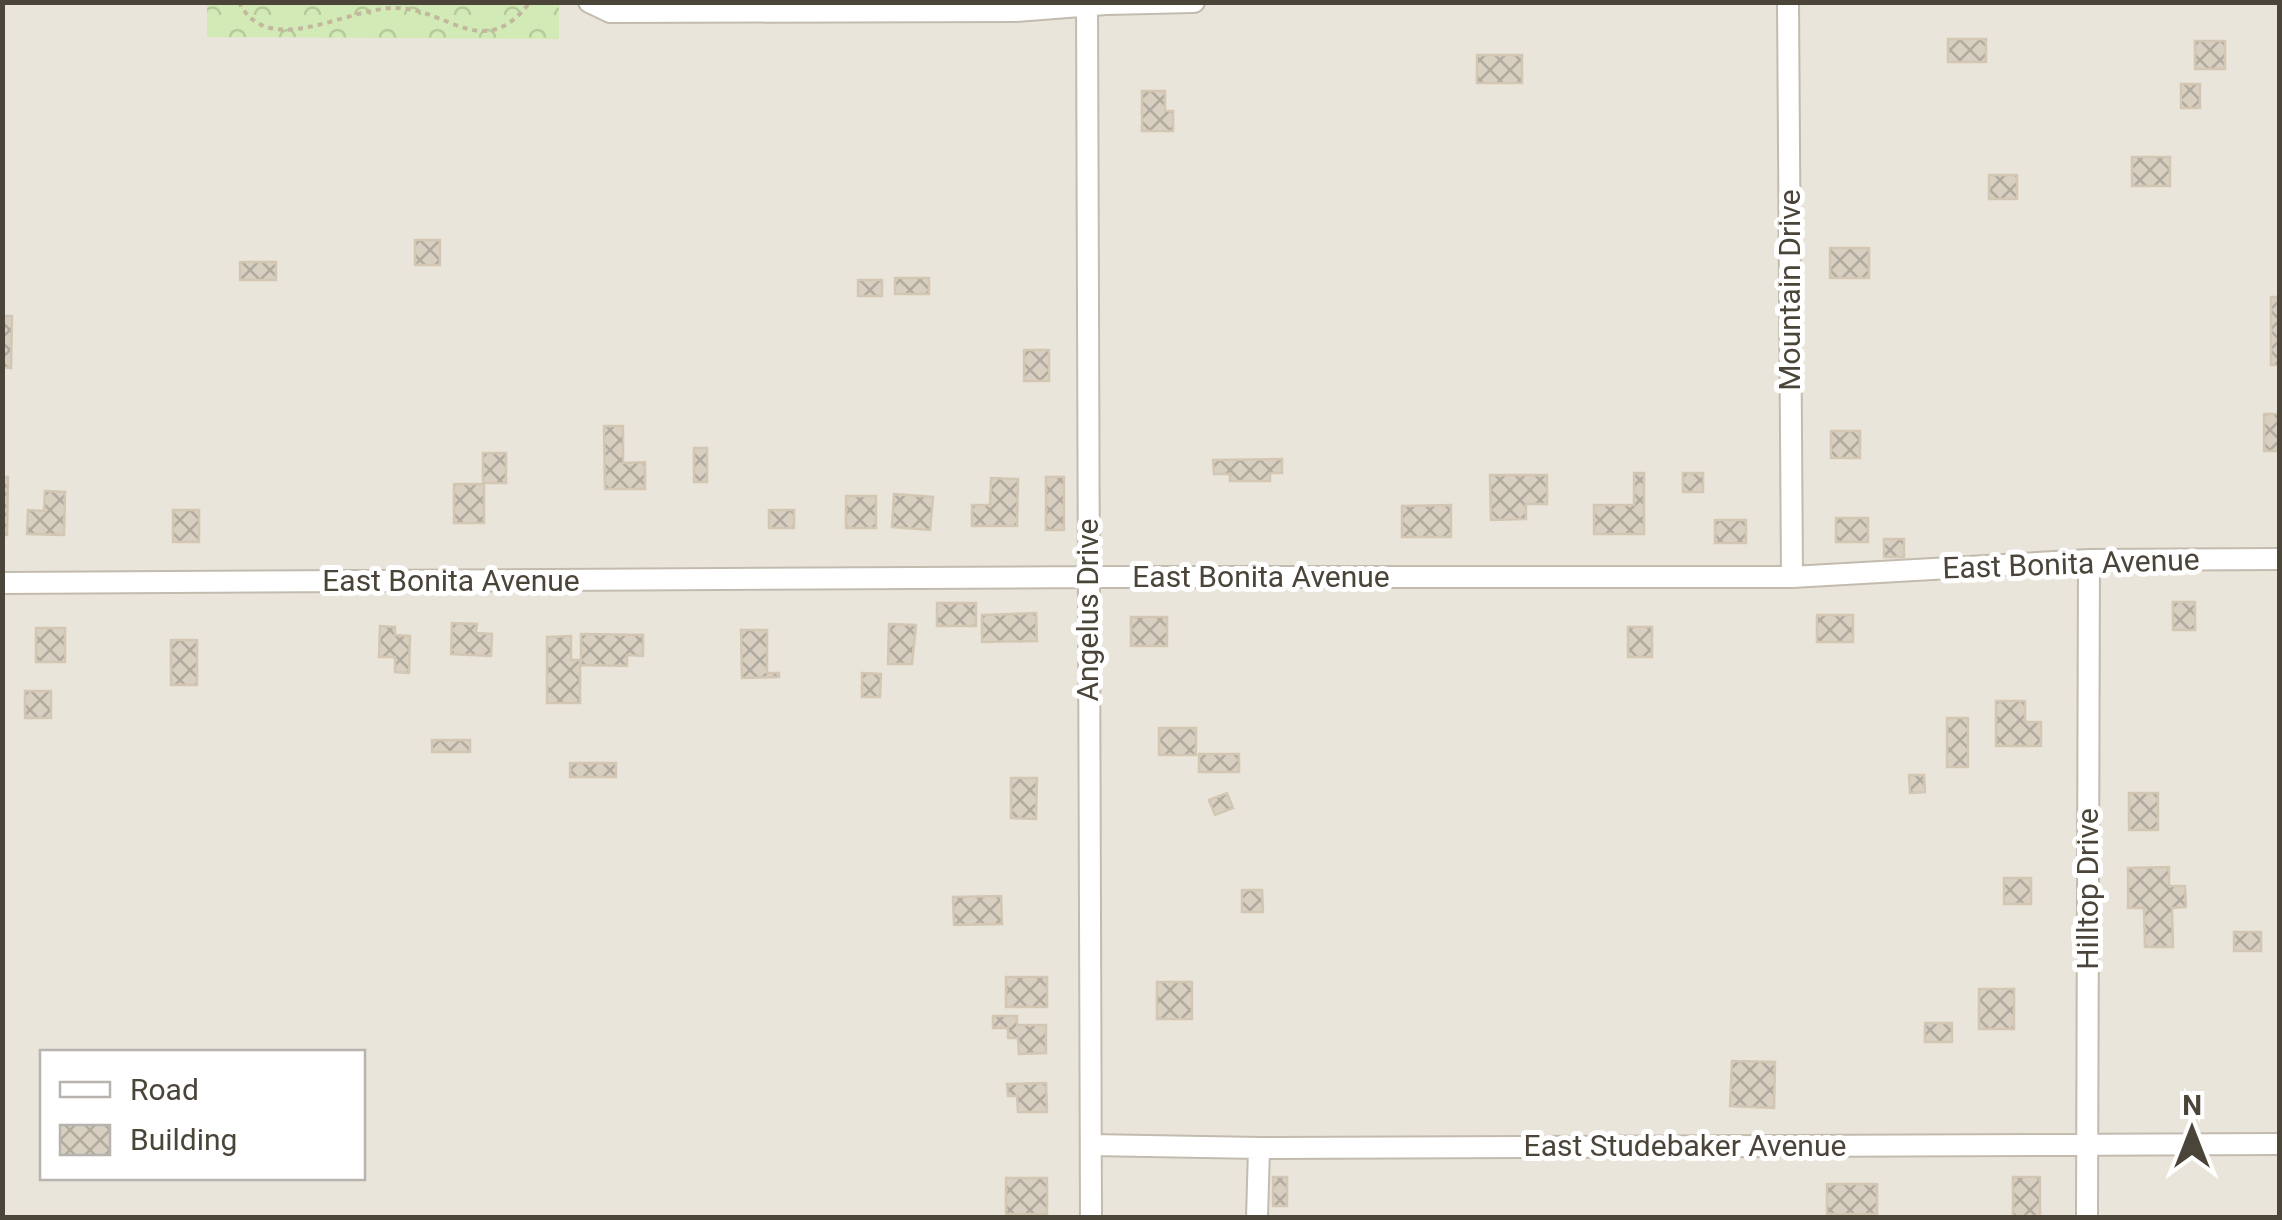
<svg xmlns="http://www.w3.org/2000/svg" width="2282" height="1220" font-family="Roboto,sans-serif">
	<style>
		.residential { fill: #eae5da; fill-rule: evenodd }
		.park { fill: url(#park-crowns) }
		.building { fill: url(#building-cross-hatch); stroke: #d3c7b4; stroke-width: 2.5 }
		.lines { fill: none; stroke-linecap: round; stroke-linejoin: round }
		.minor-casing { stroke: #c2bbae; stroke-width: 24 }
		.path { stroke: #c4b79f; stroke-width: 4; stroke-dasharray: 5 5; stroke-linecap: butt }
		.minor { stroke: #fff; stroke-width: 20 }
		.labels { text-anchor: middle; stroke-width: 10; stroke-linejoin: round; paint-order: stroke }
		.street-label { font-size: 30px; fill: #4b4439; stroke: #fff }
	</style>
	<defs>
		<pattern id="park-crowns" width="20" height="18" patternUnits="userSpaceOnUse" patternTransform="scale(2.5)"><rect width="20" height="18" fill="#d2eab5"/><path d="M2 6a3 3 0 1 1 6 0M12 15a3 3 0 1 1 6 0" fill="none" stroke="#b6ca9c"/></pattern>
		<pattern id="building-cross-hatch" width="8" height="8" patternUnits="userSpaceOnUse" patternTransform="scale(2.5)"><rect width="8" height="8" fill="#d8cfc1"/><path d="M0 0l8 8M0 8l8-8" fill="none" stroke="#b1aa9e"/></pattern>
	</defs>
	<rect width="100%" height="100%" fill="#f6f3ec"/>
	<path class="residential" d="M2,3H2279V1217H3ZM42,1052H362V1178H42Z"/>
	<path class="park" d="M207,3H559V39L207,37Z"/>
	<path class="building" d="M1948,39H1986V62H1948Z
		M2195,41H2225V69H2195Z
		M1477,55H1522V83H1477Z
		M2181,84H2200V108H2181Z
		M1142,91H1165V111H1173V131H1142Z
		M2132,157H2170V186H2132Z
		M1989,175H2017V199H1989Z
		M415,240H440V265H415Z
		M1830,248H1869V278H1830Z
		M240,262H276V280H240Z
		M895,278H929V294H895Z
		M858,280H882V296H858Z
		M2271,297H2280V365H2271Z
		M2,316H12L11,368L2,367Z
		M1024,350H1049V381H1024Z
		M2264,414H2280V451H2264Z
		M604,426H623V463L645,462V489H605Z
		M1831,431H1860V458H1831Z
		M694,448H707V482H694Z
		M483,453H506V483H484V523H454V484H483Z
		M1282,459V473H1270V481H1230V474H1214L1213,460Z
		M1634,473H1644V534H1594V505H1634Z
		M1683,473H1703V492H1683Z
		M1490,475H1547V504H1526V519L1491,520Z
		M2,477H8L7,535H2Z
		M1046,477H1064V530H1046Z
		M991,478L1018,479L1017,526H972V505H990Z
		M45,491L65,492L64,535L27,534L28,510L44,511Z
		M894,494L933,497L930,530L892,527Z
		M846,496H876V528H846Z
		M1451,505V537H1402V506Z
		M173,510H199V542H173Z
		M769,510H794V528H769Z
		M1836,518H1868V542H1836Z
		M1715,520H1746V543H1715Z
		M1884,539H1904V557H1884Z
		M2173,602H2195V630H2173Z
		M937,603H976V626H937Z
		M1036,613L1037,641L982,642V615Z
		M1817,615H1853V642H1817Z
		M1131,617H1167V646H1131Z
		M452,623L477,624L476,633L492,634L491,656L451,654Z
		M889,624L916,625L912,664H888Z
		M380,626L395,627V635L410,636L409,673L395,672V657H379Z
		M1628,627H1652V657H1628Z
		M36,628H65V662H36Z
		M741,630H767V673H779V677L742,678Z
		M581,634L643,635V656L627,655V666L581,665Z
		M571,636V660H580V703H547V637Z
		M171,640H197V685H171Z
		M862,673L881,674L880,697H862Z
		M25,691H51V718H25Z
		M1996,701H2025V722H2041V746H1996Z
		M1947,718H1968V767H1947Z
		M1159,728H1196V755H1159Z
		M432,740H470V752H432Z
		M1199,754H1239V772H1199Z
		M570,763H616V777H570Z
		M1909,775H1924L1925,792L1910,793Z
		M1011,778H1037L1036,819L1011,818Z
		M1227,793L1233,808L1215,815L1209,800Z
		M2129,793H2158V830H2129Z
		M2169,867V886H2185L2186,907L2172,908L2173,947H2145L2144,908H2128V868Z
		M2004,878H2031V904H2004Z
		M1242,890H1262L1263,912H1242Z
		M1001,896L1002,924L954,925L953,897Z
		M2234,932H2261V951H2234Z
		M1006,977H1047V1007H1006Z
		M1157,982H1192V1019H1157Z
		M1979,989H2014V1029H1979Z
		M993,1016H1017V1025H1046V1053L1019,1054L1018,1038H1008V1028H993Z
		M1925,1023H1952V1042H1925Z
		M1732,1061L1775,1062L1774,1108L1730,1106Z
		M1046,1083L1047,1112H1018L1017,1096H1008L1007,1084Z
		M1273,1177H1287V1206H1273Z
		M2013,1177H2040V1216H2013Z
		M1006,1178H1047V1214H1006Z
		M1827,1184H1877V1214H1827Z"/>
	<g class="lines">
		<defs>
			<path id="minor" d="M589,2L610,12L1016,11L1106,4L1194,2
				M1087,2L1091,1218
				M1788,2L1792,577
				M2,583L1088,577H1792L2089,560L2280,559
				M1091,1145L1259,1148L2280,1144
				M1257,1218L1259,1148
				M2087,1218L2089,560"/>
		</defs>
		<use href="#minor" class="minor-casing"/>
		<path class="path" d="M239,2C268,61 347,7 396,8C449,9 484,63 530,2"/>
		<use href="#minor" class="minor"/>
	</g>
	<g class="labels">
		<g class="street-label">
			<text transform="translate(1790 290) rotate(-90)" y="10">Mountain Drive</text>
			<text transform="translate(2071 564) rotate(-2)" y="10">East Bonita Avenue</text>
			<text x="1261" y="587">East Bonita Avenue</text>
			<text x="451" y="591">East Bonita Avenue</text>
			<text transform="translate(1088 610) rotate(-90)" y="10">Angelus Drive</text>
			<text transform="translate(2088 889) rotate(-90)" y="10">Hilltop Drive</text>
			<text x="1685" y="1156">East Studebaker Avenue</text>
		</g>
	</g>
	<rect width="2282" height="1220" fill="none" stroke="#4b4439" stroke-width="10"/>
	<rect x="40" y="1050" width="325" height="130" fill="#ffffff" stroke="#b7b4b0" stroke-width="2.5"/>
	<rect x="60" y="1082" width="50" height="15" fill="#ffffff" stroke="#b7b4b0" stroke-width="2.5"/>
	<text x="130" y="1100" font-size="30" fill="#4b4439">Road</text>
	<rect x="60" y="1125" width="50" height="30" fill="url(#building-cross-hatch)" stroke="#b7b4b0" stroke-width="2.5"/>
	<text x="130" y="1150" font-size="30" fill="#4b4439">Building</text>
	<g transform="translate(2192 1130)" stroke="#ffffff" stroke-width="8" paint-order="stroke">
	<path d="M0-8L18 38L0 25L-18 38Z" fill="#4b4439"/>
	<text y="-15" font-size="28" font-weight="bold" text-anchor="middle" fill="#4b4439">N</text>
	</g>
</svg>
